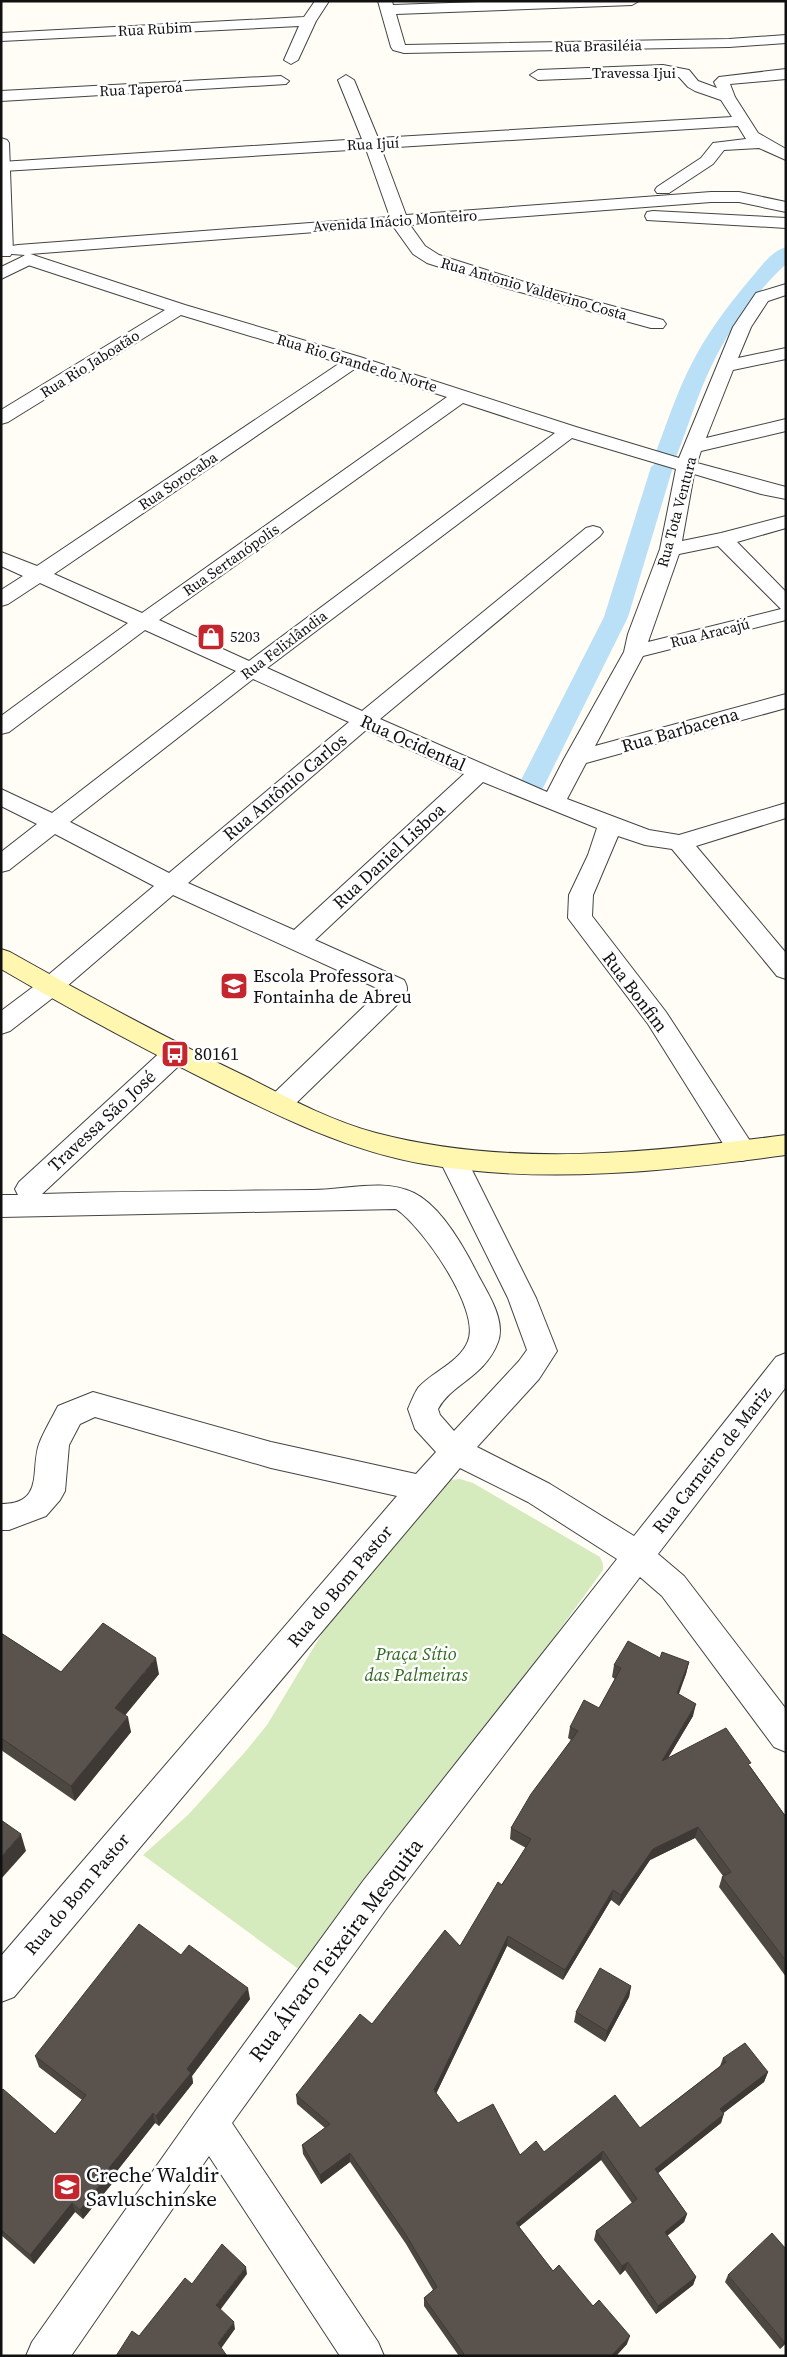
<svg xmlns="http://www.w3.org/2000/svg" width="787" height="2357" font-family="'Source Serif 4',serif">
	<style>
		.green { fill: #d5ebbd }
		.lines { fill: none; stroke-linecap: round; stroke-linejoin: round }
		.canal { fill: #b9e0f7; fill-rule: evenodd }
		.minor-casing { stroke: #444; stroke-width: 2 }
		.tertiary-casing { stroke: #444; stroke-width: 2 }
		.secondary-casing { stroke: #333; stroke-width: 2 }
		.minor { fill: #fff; fill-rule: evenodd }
		.tertiary { fill: #fff; fill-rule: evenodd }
		.secondary { fill: #fff6b0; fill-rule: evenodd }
		.wall { fill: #4d4742 }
		.shaded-wall { fill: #3f3936 }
		.building { fill: #5a524d; stroke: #3f3936 }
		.labels { text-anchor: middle; stroke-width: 5; stroke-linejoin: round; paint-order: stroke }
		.far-street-label { font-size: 15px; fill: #111; stroke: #fff }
		.far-poi-label { font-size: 15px; fill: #111; stroke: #fff; text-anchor: start }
		.street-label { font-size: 18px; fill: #111; stroke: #fff }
		.poi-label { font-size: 18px; fill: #111; stroke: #fff; text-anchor: start }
		.park-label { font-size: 18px; font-style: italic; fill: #2f6b1f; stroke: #fff }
		.near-street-label { font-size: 21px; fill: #111; stroke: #fff }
		.near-poi-label { font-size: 21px; fill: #111; stroke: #fff; text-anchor: start }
	</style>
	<rect width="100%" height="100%" fill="#fffdf5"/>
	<path class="green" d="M460,1479L473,1483L600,1557L603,1564V1570L308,1976L143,1855L188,1815L245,1752L267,1725L329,1622L449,1480Z"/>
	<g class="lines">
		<path class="canal" d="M786,247V264C756,292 728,330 711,367C697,396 688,427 676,457L670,462L673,467L628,617L544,786L540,792L531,794L522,792L518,786L604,617L651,467L657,462L654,457C666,426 676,394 691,365C707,333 729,304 752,277C761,266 772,251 786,247Z"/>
		<defs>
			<path id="minor" d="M315,1H329L316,21L298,60L291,64L284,60L299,26L1,41V33L304,17Z
				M378,1H392L393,5L507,1H639L632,5L396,14L405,45L729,39L786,35V43L729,47L404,53L393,50L391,47Z
				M663,65L689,70L698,81L717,88L714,82L719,77L786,69V79L730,84L735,97L758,133L786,149V160L759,148L724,150L713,164L669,193H657L655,190L657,187L701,158L713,143L746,139L738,126L381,148L406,215L711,192H739L786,202V212L739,202H711L410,225L425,246L439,255L521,281L663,320L666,324L663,328H651L509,289L427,263L413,254L393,226L30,254L185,305L360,357L576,427L679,458L733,327L756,293L786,284V295L768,301L751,327L738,358L786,348V359L733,370L706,438L786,419V431L701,451L697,463L786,487V499L761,494L694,474L682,541L721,533L786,516V528L737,542L786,592V620L643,656L595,746L786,694V708L586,763L567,799L649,830L679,835L786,803V818L696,846L786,953V979L777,976L672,849L645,845L618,836L593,895L592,916L666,1012L752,1144L756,1151L752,1158L742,1161L732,1158L648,1024L568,918L569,895L588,855L597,828L483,782L315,940L404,980C408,987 408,991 404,998L288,1111L279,1114L270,1111L266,1104L270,1097L381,990L173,895L59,993L10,1031L1,1034V1011L41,981L154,886L55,834L9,870L1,872V852L37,824L1,806V789L52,813L236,671L145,630L9,732L1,734V716L128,623L40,583L8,604L1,606V590L23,576L1,566V552L37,566L340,363L181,315L8,422L1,424V410L165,310L22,263L19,259L25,255L12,254L9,250L12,246L18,245L390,217L366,149L3,171L1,162L362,139L338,80L346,75L354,80L378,138L732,117L721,100L695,91L688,87L679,77L663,75L538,80L530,75L538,70ZM356,368L447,397L142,613L54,574ZM463,403L555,433L249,661L159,620ZM572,438L676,469L660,549L628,634L624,652L564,759L547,792L380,719L600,536L603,532L600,528L593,526L586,528L362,711L267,668ZM718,546L781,609L648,642L679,554ZM253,679L349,722L169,873L70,822ZM366,730L464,774L294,930L188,883Z
				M281,76L289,81L286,84L1,101V91Z
				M653,211L786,218V228L647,220L645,216L647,212Z
				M175,1045L184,1047L188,1054L184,1061L42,1194C132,1191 223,1191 313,1190C345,1190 384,1178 414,1193C441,1206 465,1249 478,1275C488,1294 506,1320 498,1342C485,1377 451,1384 438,1409L440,1415L454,1431L519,1361L527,1350L508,1298L439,1159L443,1152L453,1149L463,1152L536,1298L557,1351L539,1379L477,1447L550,1484L634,1536L776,1357L786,1353V1387L658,1554L684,1576L786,1709V1752L774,1747L662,1596L640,1577L389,1905L232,2123L378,2342L384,2356H340L209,2156L71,2356H26L32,2342L196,2110L363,1881L617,1559L528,1502L460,1468L14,1997L1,2002V1956L397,1496L271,1468L95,1417L80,1424L69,1445L65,1491L60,1500L46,1516L9,1530H1V1504C45,1504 30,1470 39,1444C44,1431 52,1418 58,1406L93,1392L271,1442L416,1474L436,1452L415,1429L408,1409C411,1402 414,1394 418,1388C432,1372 460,1362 468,1341C481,1310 422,1226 396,1209L1,1217V1195H18L15,1189L19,1182L166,1047Z"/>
			<path id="tertiary" d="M1,138L7,140L9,143L13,252L10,256H1Z
				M28,254L34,255L37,259L34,263L1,279V267Z"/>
			<path id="secondary" d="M1,949L10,952C88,996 166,1038 247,1077C288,1098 331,1121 376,1133C510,1168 650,1153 786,1135V1155C667,1171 544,1185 424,1164C349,1151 282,1118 214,1084C142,1048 71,1010 1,969Z"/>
		</defs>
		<use href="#minor" class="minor-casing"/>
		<use href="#tertiary" class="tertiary-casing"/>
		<use href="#secondary" class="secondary-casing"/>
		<use href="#minor" class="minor"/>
		<use href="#tertiary" class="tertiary"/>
		<use href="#secondary" class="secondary"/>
	</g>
	<path class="wall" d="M1,1633L61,1672L159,1674L125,1715L131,1732L75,1801L1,1750Z
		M660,1658L689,1662L686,1674L679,1694L693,1716L668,1758L750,1766L786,1817V1977L776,1963L719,1887L722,1877L723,1876L695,1838L650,1860L619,1906L611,1900L563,1980L507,1946L436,2094L458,2123L520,2155L544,2152L640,2128L720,2066L723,2058L768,2072L764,2082L723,2113L721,2123L658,2173L687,2214L684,2222L667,2236L696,2277L693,2285L656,2314L625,2270L620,2275L594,2240L596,2231L632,2203L601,2160L519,2227L553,2271L593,2306L627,2344L616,2356H459L424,2306V2298L433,2290L406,2244L350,2162L321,2184L303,2154L302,2145L325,2128L297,2104L296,2095L372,2024L460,1946L526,1848L510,1839L511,1828L571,1740L568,1738L570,1727L599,1708L615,1679L612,1677L614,1665Z
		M181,1955L250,1999L192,2076L193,2083L159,2126L155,2123L113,2176L115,2180L83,2219L75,2212L34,2264L1,2235V2091L55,2134L82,2100L39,2067L35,2056Z
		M631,1986L629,1997L605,2042L574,2022L576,2012Z
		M728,2275L786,2343L780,2349L725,2282Z"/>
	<path class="shaded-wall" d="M156,1658L159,1674L118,1724L115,1708Z
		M689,1662L686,1674L674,1705L677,1693Z
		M696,1704L693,1716L659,1773L662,1761Z
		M128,1717L131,1732L75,1801L71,1786Z
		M698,1827L695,1838L650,1860L619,1906L621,1895L653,1849Z
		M21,1834L26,1851L1,1879V1857Z
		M613,1890L611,1900L563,1980L565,1970Z
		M508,1936L507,1946L433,2100L434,2090Z
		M631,1986L629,1997L605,2042L607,2031Z
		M248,1988L250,1999L192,2076L193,2083L159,2126L156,2116L187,2069Z
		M768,2072L764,2082L717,2118L720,2109Z
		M153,2113L155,2123L113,2176L115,2180L83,2219L80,2210L109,2168Z
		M724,2114L721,2123L652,2178L655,2169Z
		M603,2151L601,2160L514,2231L516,2223Z
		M350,2153V2162L321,2184L320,2175Z
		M72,2203L75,2212L34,2264L30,2255Z
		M687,2214L684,2222L662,2240L665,2232Z
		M628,2262L625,2270L620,2275L622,2266Z
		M246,2267L247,2274L218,2313L216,2305Z
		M696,2277L693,2285L656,2314L658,2306Z
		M234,2322L235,2329L220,2350L218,2343Z
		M630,2336L627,2344L616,2356H613V2354Z
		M786,2340V2343L780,2349L784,2342Z"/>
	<path class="building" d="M103,1623L156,1658L115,1708L128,1717L71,1786L1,1738V1633L61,1672Z
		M628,1641L660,1658L662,1652L689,1662L677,1693L696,1704L662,1761L726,1728L751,1763L748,1764L786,1817V1961L722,1877L731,1872L698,1827L653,1849L621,1895L613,1890L565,1970L508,1936L434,2090L458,2123L493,2104L520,2155L536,2141L544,2152L615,2095L640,2128L726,2062L723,2058L745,2043L768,2072L720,2109L724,2114L655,2169L687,2214L665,2232L696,2277L658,2306L628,2262L622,2266L596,2231L637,2199L603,2151L516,2223L553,2271L559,2265L593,2306L599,2300L630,2336L613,2354L615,2356H462L464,2354L424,2298L437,2287L406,2235L350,2153L320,2175L302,2145L330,2124L296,2095L360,2014L372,2024L445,1930L460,1946L498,1882L502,1885L531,1839L511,1828L531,1794L578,1731L570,1727L584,1700L599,1708L621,1668L614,1665Z
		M1,1820L21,1834L1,1857Z
		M139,1924L181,1955L189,1945L248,1988L187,2069L191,2073L156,2116L153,2113L109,2168L112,2170L80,2210L72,2203L30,2255L1,2230V2091L3,2089L55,2134L86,2095L35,2056Z
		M600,1968L631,1986L607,2031L576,2012Z
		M772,2233L786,2249V2340L784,2342L728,2275Z
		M222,2244L246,2267L216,2305L234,2322L218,2343L227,2356H116L132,2331L139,2336L185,2278L192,2284Z"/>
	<defs>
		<symbol id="shop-square" viewBox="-11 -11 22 22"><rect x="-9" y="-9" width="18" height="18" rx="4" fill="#c4262e" stroke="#fff"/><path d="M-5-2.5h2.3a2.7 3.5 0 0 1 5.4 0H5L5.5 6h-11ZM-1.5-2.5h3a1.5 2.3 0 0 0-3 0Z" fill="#fff"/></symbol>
		<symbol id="school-square" viewBox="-11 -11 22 22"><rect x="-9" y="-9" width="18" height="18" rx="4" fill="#c4262e" stroke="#fff"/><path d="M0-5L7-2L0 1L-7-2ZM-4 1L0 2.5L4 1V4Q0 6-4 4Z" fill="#fff"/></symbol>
		<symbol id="bus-square" viewBox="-11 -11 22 22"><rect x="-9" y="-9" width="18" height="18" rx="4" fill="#c4262e" stroke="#fff"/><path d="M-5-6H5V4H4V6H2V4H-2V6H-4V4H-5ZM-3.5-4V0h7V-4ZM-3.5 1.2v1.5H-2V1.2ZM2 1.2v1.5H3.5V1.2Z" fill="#fff"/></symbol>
	</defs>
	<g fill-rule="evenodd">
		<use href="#shop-square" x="195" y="621" width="32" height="32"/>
		<use href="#school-square" x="218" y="970" width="32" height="32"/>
		<use href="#bus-square" x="159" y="1038" width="32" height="32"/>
		<use href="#school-square" x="51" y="2171" width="32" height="32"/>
	</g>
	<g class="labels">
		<g class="far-street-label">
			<text transform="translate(155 29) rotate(-3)" y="5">Rua Rubim</text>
			<text transform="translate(598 46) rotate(-1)" y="5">Rua Brasiléia</text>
			<text x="634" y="78">Travessa Ijui</text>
			<text transform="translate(141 89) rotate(-3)" y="5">Rua Taperoá</text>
			<text transform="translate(373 144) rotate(-3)" y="5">Rua Ijuí</text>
			<text transform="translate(395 221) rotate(-4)" y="5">Avenida Inácio Monteiro</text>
			<text transform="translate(534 289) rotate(16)" y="5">Rua Antonio Valdevino Costa</text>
			<text transform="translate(357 363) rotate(17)" y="5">Rua Rio Grande do Norte</text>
			<text transform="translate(90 364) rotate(-32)" y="5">Rua Rio Jaboatão</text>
			<text transform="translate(178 481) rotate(-34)" y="5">Rua Sorocaba</text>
			<text transform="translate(677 512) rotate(-75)" y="5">Rua Tota Ventura</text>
			<text transform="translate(231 560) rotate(-35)" y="5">Rua Sertanópolis</text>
			<text transform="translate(710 633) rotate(-14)" y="5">Rua Aracajú</text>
			<text transform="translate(284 645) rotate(-37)" y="5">Rua Felixlândia</text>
		</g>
		<g class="far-poi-label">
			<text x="230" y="642">5203</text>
		</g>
		<g class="street-label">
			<text transform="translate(680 730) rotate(-16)" y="6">Rua Barbacena</text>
			<text transform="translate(413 743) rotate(24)" y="6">Rua Ocidental</text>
			<text transform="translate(285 787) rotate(-40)" y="6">Rua Antônio Carlos</text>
			<text transform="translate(389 856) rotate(-43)" y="6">Rua Daniel Lisboa</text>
			<text transform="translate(635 992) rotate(53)" y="6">Rua Bonfim</text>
			<text transform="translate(102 1121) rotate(-43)" y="6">Travessa São José</text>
			<text transform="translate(712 1460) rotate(-52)" y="6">Rua Carneiro de Mariz</text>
			<text transform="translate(340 1586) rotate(-50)" y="6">Rua do Bom Pastor</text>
			<text transform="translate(77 1894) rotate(-50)" y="6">Rua do Bom Pastor</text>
		</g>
		<g class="poi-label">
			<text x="253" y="982">Escola Professora<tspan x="253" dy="21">Fontainha de Abreu</tspan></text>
			<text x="194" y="1060">80161</text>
		</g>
		<g class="park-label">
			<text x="416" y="1660">Praça Sítio<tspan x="416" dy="21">das Palmeiras</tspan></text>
		</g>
		<g class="near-street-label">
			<text transform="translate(336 1950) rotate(-53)" y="7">Rua Álvaro Teixeira Mesquita</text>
		</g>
		<g class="near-poi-label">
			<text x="86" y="2182">Creche Waldir<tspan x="86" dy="24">Savluschinske</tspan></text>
		</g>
	</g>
	<rect width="787" height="2357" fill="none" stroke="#111111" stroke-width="5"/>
</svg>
